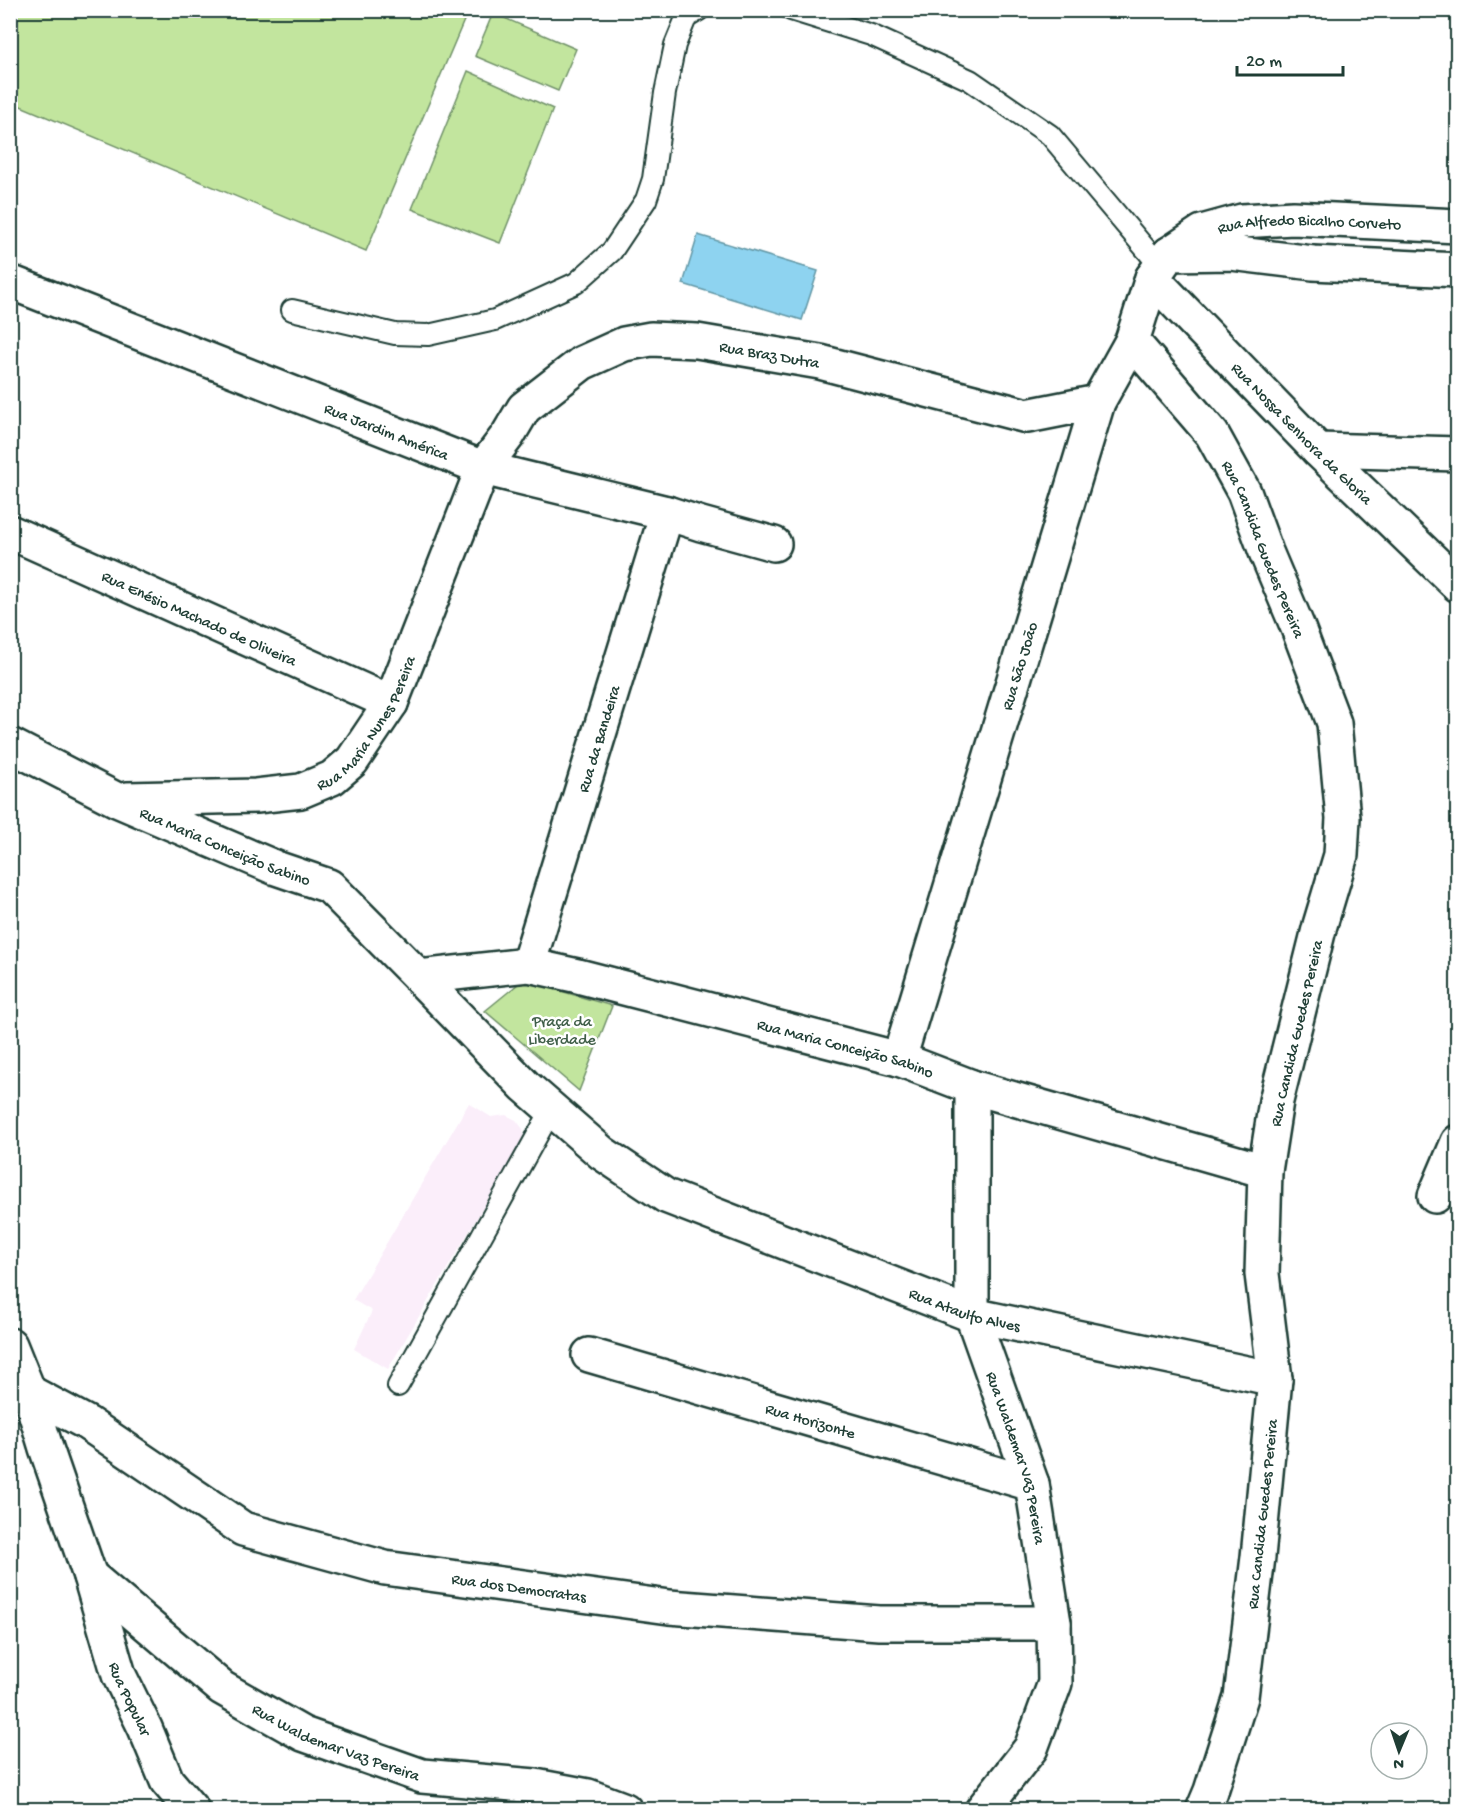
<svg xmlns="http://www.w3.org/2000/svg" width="1468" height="1820" font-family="'Gochi Hand',sans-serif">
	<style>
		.built { fill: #fbeefa }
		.green { fill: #c2e59e; stroke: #709169; stroke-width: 1.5 }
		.water { fill: #8ed3f0; stroke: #6297a5; stroke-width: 1.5 }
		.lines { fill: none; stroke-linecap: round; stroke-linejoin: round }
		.lane-casing { stroke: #1f3d34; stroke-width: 24 }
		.street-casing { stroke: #1f3d34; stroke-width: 38 }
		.lane { stroke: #fff; stroke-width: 20 }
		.street { stroke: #fff; stroke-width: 33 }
		.labels { text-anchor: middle; stroke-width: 5; stroke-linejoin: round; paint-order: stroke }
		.street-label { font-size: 16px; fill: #1f3d34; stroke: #fff }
		.park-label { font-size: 16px; fill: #405f49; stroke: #fff }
	</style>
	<rect width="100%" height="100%" fill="#fff"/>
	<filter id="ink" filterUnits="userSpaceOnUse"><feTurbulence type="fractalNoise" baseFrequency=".0167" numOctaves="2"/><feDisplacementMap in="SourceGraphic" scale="12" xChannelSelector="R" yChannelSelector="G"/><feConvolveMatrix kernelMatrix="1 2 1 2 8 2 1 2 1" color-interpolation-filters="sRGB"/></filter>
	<g filter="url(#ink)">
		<path class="built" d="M469,1103L491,1117L506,1115L516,1120L523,1129L524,1138L388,1369L354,1349L372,1311L353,1300Z"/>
		<path class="green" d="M10,11L11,10L468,11L366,251L11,102Z
			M493,13L576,49L558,91L475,56Z
			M468,71L553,109L500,243L412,209Z
			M523,980L612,1006L579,1091L485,1011Z"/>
		<path class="water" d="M698,235L818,271L802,320L683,284Z"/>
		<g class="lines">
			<defs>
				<path id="lane" d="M791,10L871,35L970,80L1050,135L1160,266
					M292,310L395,334L428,335L495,320L576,283L612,251L646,200L653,179L665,93L675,45L686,18L699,10
					M398,1386L552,1109"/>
				<g id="street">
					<path d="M1169,254L1231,253L1313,263L1458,270"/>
					<path id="s1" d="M1152,278L1318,450L1458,585"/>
					<path id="s2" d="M10,282L483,468L667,513L701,524L774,544"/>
					<path id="s3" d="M1132,341L1212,434L1244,492L1266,552L1298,628L1334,723L1343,818L1341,855L1320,925L1276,1101L1265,1171L1262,1274L1275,1379L1258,1557L1241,1697L1211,1791L1203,1810"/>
					<path d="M1318,450L1458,454"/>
					<path id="s4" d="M10,532L391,703"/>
					<path id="s5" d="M10,745L117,800L276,868L329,886L419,977L528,965L578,976L899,1059L972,1087L1265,1171"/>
					<path id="s6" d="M127,799L256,796L301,791L332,778L352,761L391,703L483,468L508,435L524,408L582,363L624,344L651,339L697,341L820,362L1027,416L1098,402"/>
					<path id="s7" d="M528,965L667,513"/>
					<path id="s8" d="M419,977L525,1086L602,1153L666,1196L972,1315L1275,1379"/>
					<path id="s9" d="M899,1059L1098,402L1132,341L1152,278L1169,254L1202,232L1242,221L1293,218L1458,226"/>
					<path id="s10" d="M972,1087V1315L1032,1484L1054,1623L1055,1683L1031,1748L982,1810"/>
					<path d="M1435,1196L1458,1142"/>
					<path id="s11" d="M10,1345L29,1392L46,1448L90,1576L119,1675L145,1728L167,1781L192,1810"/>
					<path id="s12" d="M589,1355L1032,1484"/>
					<path id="s13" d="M29,1392L87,1423L243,1529L385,1568L669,1607L879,1623H1054"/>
					<path id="s14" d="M90,1576L222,1688L303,1734L422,1776L535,1786L588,1796L625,1810"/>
				</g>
			</defs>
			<use href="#lane" class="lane-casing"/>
			<use href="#street" class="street-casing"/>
			<use href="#lane" class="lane"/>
			<use href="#street" class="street"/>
		</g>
	</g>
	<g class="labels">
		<g class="street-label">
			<text dy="6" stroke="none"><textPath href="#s9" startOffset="1000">Rua Alfredo Bicalho Corveto</textPath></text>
			<text dy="6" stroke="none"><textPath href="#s6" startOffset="896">Rua Braz Dutra</textPath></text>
			<text dy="6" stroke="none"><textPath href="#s2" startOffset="405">Rua Jardim América</textPath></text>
			<text dy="6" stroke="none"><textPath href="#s1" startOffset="216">Rua Nossa Senhora da Gloria</textPath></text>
			<text dy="6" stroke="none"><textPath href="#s3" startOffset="249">Rua Candida Guedes Pereira</textPath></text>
			<text dy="6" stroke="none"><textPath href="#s4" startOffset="208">Rua Enésio Machado de Oliveira</textPath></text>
			<text dy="6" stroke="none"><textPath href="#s9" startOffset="411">Rua São João</textPath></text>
			<text dy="6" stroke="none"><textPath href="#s6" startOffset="273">Rua Maria Nunes Pereira</textPath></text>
			<text dy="6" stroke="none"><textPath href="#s7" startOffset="237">Rua da Bandeira</textPath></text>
			<text dy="6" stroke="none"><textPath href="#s5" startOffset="238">Rua Maria Conceição Sabino</textPath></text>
			<text transform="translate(1295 1033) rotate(-77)" y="6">Rua Candida Guedes Pereira</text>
			<text dy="6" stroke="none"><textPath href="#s5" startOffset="915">Rua Maria Conceição Sabino</textPath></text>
			<text dy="6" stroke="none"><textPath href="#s8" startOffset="651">Rua Ataulfo Alves</textPath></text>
			<text dy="6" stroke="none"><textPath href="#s12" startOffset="231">Rua Horizonte</textPath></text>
			<text dy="6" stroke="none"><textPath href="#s10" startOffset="378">Rua Waldemar Vaz Pereira</textPath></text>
			<text transform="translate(1261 1514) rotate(-84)" y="6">Rua Candida Guedes Pereira</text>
			<text dy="6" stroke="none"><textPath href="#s13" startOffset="537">Rua dos Democratas</textPath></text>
			<text dy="6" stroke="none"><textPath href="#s11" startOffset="374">Rua Popular</textPath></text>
			<text dy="6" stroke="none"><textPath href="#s14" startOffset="300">Rua Waldemar Vaz Pereira</textPath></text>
		</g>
		<g class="park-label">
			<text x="562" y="1026">Praça da<tspan x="562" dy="18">Liberdade</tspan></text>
		</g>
	</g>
	<rect width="1468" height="1820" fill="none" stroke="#fff" stroke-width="36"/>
	<rect x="18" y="18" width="1432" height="1784" fill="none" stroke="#1f3d34" stroke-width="2" filter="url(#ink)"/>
	<g transform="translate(1399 1751) rotate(182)"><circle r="28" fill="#ffffff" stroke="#a5b1ae" stroke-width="1.5"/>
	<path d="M0-4.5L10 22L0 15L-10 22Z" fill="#1f3d34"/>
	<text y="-9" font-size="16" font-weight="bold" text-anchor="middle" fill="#1f3d34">N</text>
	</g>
	<path d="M1237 66v9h106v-9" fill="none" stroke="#1f3d34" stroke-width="3"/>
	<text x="1246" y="66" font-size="18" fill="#1f3d34" stroke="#ffffff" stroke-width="4.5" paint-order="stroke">20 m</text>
</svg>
